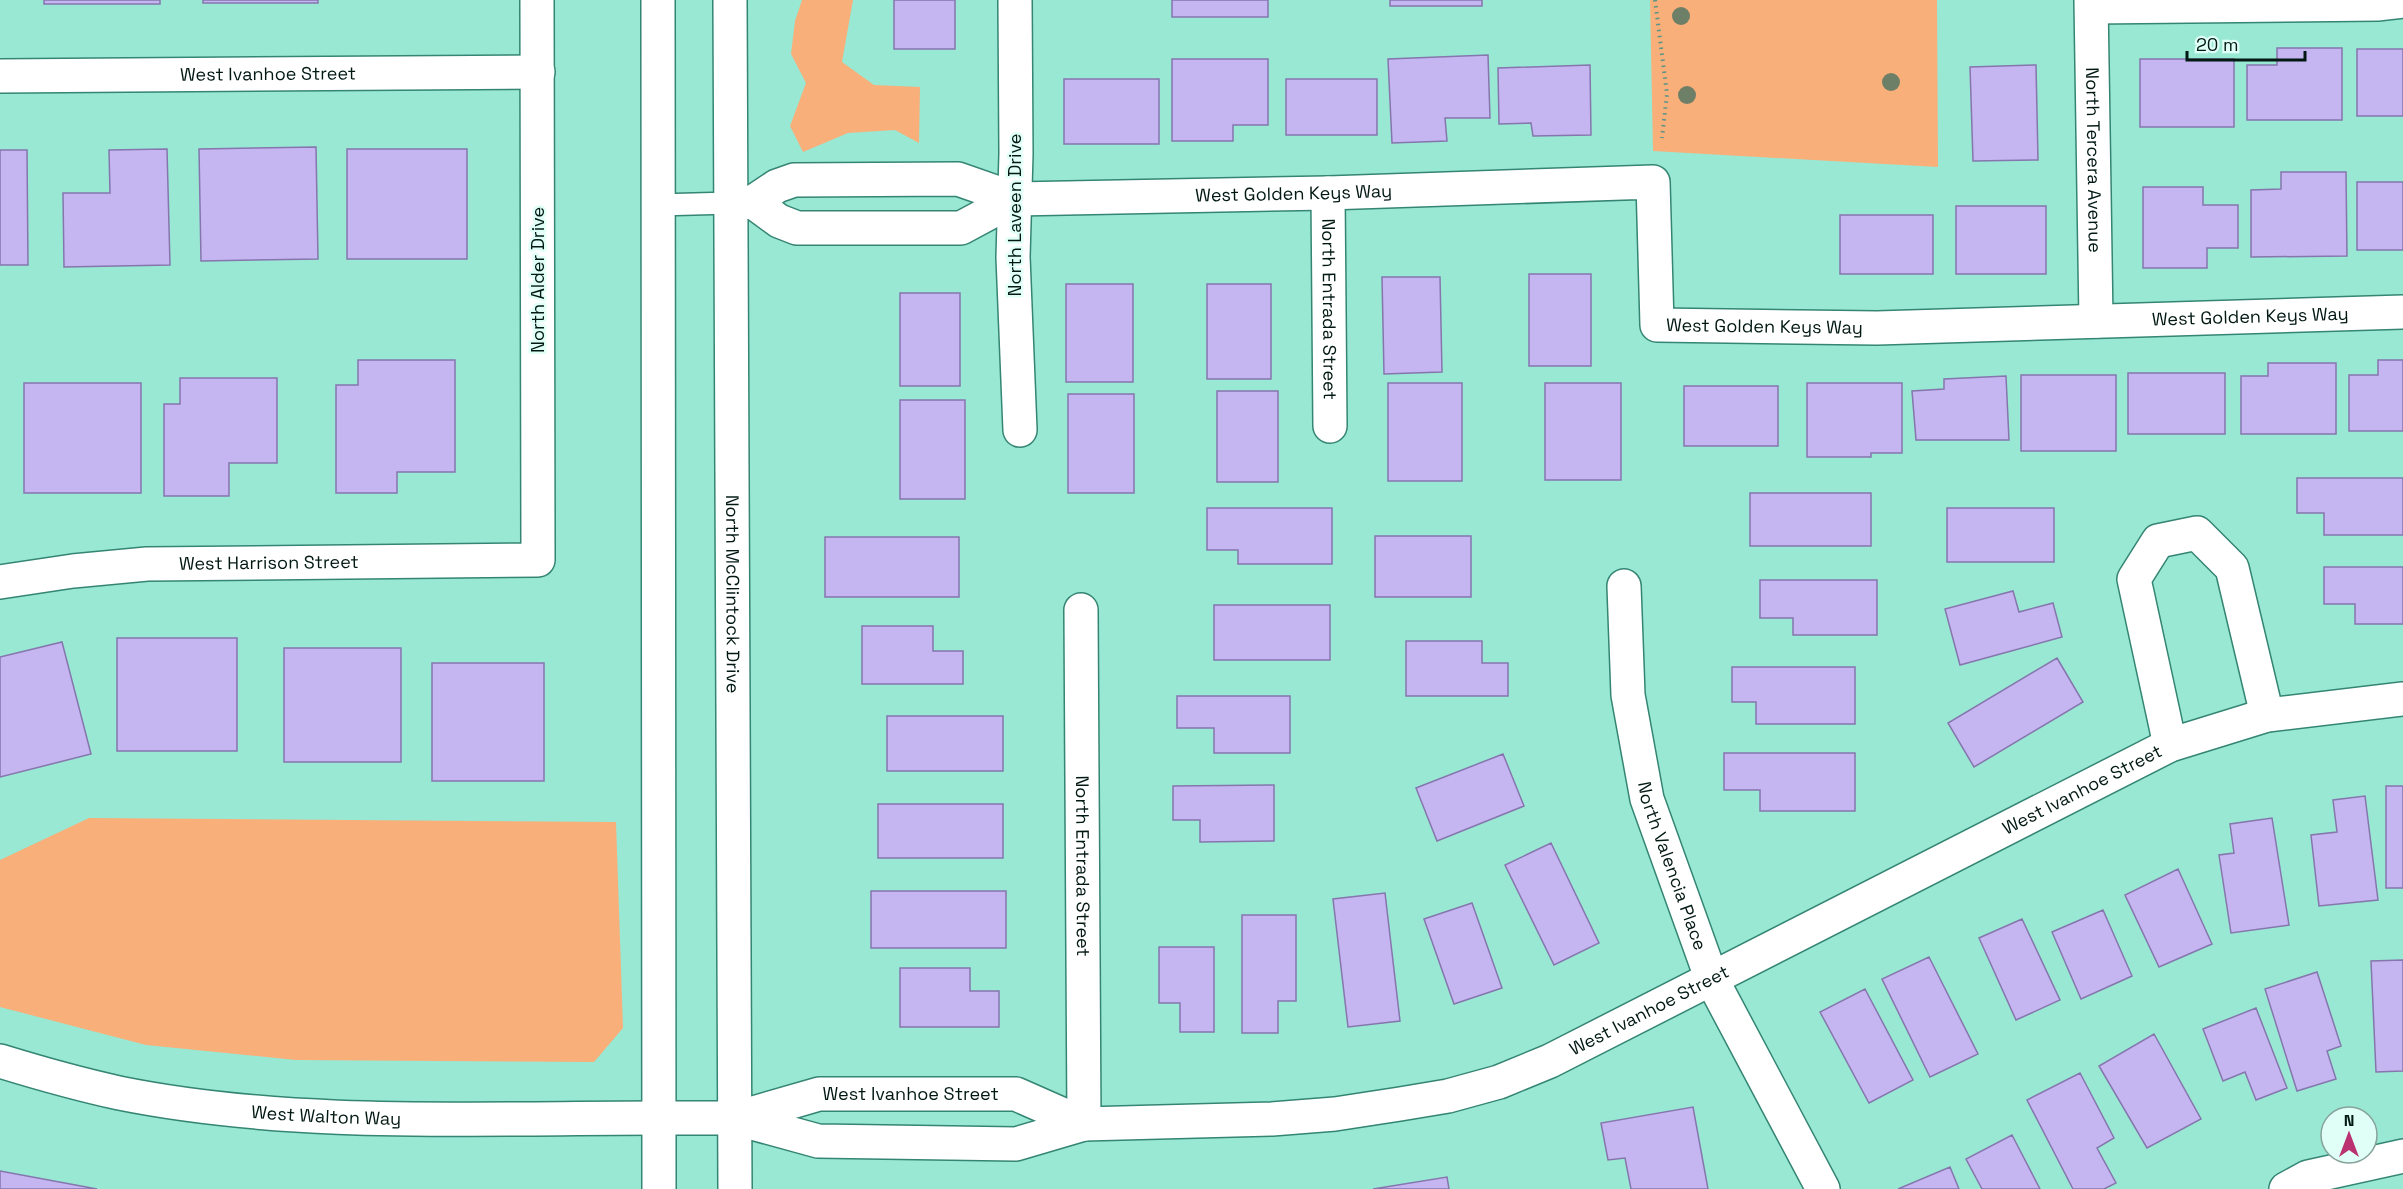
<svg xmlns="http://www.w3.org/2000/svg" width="2403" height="1189" font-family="'Space Grotesk',sans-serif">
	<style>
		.green { fill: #f8af7a }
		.building { fill: #c5b5f0; stroke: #8576ad; stroke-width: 1.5 }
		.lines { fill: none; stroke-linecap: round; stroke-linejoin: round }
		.service-casing { stroke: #348573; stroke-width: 24 }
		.minor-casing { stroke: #348573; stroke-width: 36 }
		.tertiary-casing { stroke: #348573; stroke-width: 36 }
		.secondary-casing { stroke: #348573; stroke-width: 36 }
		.path { stroke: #5b9486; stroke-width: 4; stroke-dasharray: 1.5 4.5; stroke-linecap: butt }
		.service { stroke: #fff; stroke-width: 21 }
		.minor { stroke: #fff; stroke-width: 33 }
		.tertiary { stroke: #fff; stroke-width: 33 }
		.secondary { stroke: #fff; stroke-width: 33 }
		.tree { fill: #6e7f67 }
		.labels { text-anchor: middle; stroke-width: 5; stroke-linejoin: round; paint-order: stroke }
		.street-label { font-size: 18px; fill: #011813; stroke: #e0fff6 }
	</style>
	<rect width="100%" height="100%" fill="#99e8d4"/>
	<path class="green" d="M802,0H853L842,62L874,85L920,87L919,143L895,130L848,133L803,152L790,126L806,83L791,54L795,21Z
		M1650,0H1937L1938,167L1653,151Z
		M89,818L616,822L623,1028L594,1062L296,1060L146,1045L0,1007V860Z"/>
	<path class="building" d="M44,0H160V4H44Z
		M203,0H318V3H203Z
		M894,0H955V49H894Z
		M1172,0H1268V17H1172Z
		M1390,0H1482V6H1390Z
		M2277,48H2342V120H2247V65H2277Z
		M2357,49H2403V116H2357Z
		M1488,55L1490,118H1445L1447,141L1392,143L1388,59Z
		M1172,59H1268V125H1233V141H1172Z
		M2140,59H2234V127H2140Z
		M1590,65L1591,135L1533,136L1531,123L1499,124L1498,68Z
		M2036,65L2038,160L1973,161L1970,67Z
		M1064,79H1159V144H1064Z
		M1286,79H1377V135H1286Z
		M316,147L318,259L201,261L199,149Z
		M167,149L170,265L64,267L63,193H110L109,150Z
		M347,149H467V259H347Z
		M0,150H27L28,265H0Z
		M2281,172H2346L2347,256L2251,257V190L2281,189Z
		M2357,182H2403V250H2357Z
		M2143,187H2203V205H2238V248H2207V268H2143Z
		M1956,206H2046V274H1956Z
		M1840,215H1933V274H1840Z
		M1529,274H1591V366H1529Z
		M1382,277H1440L1442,372L1384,374Z
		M1066,284H1133V382H1066Z
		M1207,284H1271V379H1207Z
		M900,293H960V386H900Z
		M358,360H455V472H397V493H336V385H358Z
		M2378,360H2403V431H2349V375H2378Z
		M2268,363H2336V434H2241V376H2268Z
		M2128,373H2225V434H2128Z
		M2021,375H2116V451H2021Z
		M2006,376L2009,440H1916L1912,391L1944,389V379Z
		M180,378H277V463H229V496H164V404H180Z
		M24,383H141V493H24Z
		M1388,383H1462V481H1388Z
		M1545,383H1621V480H1545Z
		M1807,383H1902V453H1871V457H1807Z
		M1684,386H1778V446H1684Z
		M1217,391H1278V482H1217Z
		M1068,394H1134V493H1068Z
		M900,400H965V499H900Z
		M2297,478H2403V535H2324V513H2297Z
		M1750,493H1871V546H1750Z
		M1207,508H1332V564H1238V550H1207Z
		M1947,508H2054V562H1947Z
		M1375,536H1471V597H1375Z
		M825,537H959V597H825Z
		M2324,567H2403V624H2355V604H2324Z
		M1760,580H1877V635H1793V618H1760Z
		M2013,591L2019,612L2053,603L2062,637L1960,665L1945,609Z
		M1214,605H1330V660H1214Z
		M862,626H933V651H963V684H862Z
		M117,638H237V751H117Z
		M1406,641H1482V663H1508V696H1406Z
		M62,642L91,754L0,777V657Z
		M284,648H401V762H284Z
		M2057,658L2083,702L1974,767L1948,723Z
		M432,663H544V781H432Z
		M1732,667H1855V724H1756V702H1732Z
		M1177,696H1290V753H1214V728H1177Z
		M887,716H1003V771H887Z
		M1724,753H1855V811H1760V790H1724Z
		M1503,754L1524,806L1437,841L1416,788Z
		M1274,785V841L1200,842V820H1173V786Z
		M2386,786H2403V888H2386Z
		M2365,796L2378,900L2319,906L2311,835L2337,832L2333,800Z
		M878,804H1003V858H878Z
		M2272,818L2289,925L2231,933L2219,855L2234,853L2230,824Z
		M1551,843L1599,943L1554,965L1505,865Z
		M2178,869L2212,944L2159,967L2125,895Z
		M871,891H1006V948H871Z
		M1385,893L1400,1021L1348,1027L1333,899Z
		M1472,903L1502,988L1454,1004L1424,919Z
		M2103,910L2132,976L2081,999L2052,932Z
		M1242,915H1296V1001H1278V1033H1242Z
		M2022,919L2060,1000L2016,1020L1979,938Z
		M1159,947H1214V1032H1180V1003H1159Z
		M1929,957L1978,1054L1930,1077L1882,979Z
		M2403,960V1071L2376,1072L2371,961Z
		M900,968H970V991H999V1027H900Z
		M2317,972L2341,1046L2327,1051L2336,1079L2297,1091L2265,989Z
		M1865,989L1913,1080L1869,1103L1820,1012Z
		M2256,1008L2287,1088L2256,1100L2245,1072L2223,1081L2203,1029Z
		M2154,1034L2201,1119L2147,1148L2099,1066Z
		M2080,1073L2114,1138L2097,1148L2116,1183L2104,1189H2073L2027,1100Z
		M1693,1107L1708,1189H1631L1625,1158L1608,1160L1601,1123Z
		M2012,1135L2040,1189H1982L1966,1159Z
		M1950,1167L1959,1189H1898Z
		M0,1171L97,1189H0Z
		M1447,1177L1449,1189H1373Z"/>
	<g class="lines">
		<defs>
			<path id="service" d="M657,205L731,203"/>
			<g id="minor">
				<path d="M1015,0L1016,154L1013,257L1020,430"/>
				<path id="s1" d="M2091,0L2096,321"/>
				<path d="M2092,7L2379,4L2403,1"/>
				<path id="s2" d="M0,76L538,72"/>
				<path id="s3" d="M1328,193L1330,426"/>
				<path d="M753,202L779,221L797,228H961L1015,199"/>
				<path id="s4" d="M731,203L753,202L777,186L794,180L958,179L1015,199L1328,193L1653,182L1657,325L1877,328L2403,312"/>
				<path id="s5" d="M0,582L73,571L147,564L538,560L537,0"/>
				<path id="s6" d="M1624,586L1628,695L1647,799L1712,980L1823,1189"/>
				<path id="s7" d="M1081,610L1084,1124"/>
				<path d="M2170,745L2134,579L2158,541L2197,533L2232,568L2267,715"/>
				<path id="s8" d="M658,1118H734L818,1141L1016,1144L1084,1124L1272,1119L1335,1114L1400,1104L1448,1096L1499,1082L1550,1061L2170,745L2267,715L2403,699"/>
				<path id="s9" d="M736,1118L819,1094H1016L1084,1124"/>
				<path d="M2286,1189L2308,1177L2403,1156"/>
			</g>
			<g id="tertiary">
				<path id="s10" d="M0,1061C39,1073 78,1084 119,1093C292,1128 482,1118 658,1118"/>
			</g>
			<g id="secondary">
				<path d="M658,0L659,1189"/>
				<path id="s11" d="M730,0L735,1189"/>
			</g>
		</defs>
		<use href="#service" class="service-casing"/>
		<use href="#minor" class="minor-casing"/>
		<use href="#tertiary" class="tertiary-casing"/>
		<use href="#secondary" class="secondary-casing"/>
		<path class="path" d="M1655,0L1667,94L1662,138"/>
		<use href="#service" class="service"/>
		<use href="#minor" class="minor"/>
		<use href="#tertiary" class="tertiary"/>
		<use href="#secondary" class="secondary"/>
	</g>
	<g class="tree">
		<circle cx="1681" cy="16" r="9"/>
		<circle cx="1891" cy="82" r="9"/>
		<circle cx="1687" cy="95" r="9"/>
	</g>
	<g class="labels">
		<g class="street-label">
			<text dy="6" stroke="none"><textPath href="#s2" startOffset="268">West Ivanhoe Street</textPath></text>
			<text dy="6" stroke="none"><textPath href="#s1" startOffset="160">North Tercera Avenue</textPath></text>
			<text dy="6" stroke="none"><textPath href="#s4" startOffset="572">West Golden Keys Way</textPath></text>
			<text transform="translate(1015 215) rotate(-90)" y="6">North Laveen Drive</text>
			<text transform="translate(538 280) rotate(-90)" y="6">North Alder Drive</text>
			<text dy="6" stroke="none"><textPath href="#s3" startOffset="116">North Entrada Street</textPath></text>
			<text dy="6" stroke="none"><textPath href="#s4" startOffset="1668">West Golden Keys Way</textPath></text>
			<text dy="6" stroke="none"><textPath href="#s4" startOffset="1182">West Golden Keys Way</textPath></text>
			<text dy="6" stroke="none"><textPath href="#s5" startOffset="270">West Harrison Street</textPath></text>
			<text dy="6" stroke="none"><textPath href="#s11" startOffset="594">North McClintock Drive</textPath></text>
			<text dy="6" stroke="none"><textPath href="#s8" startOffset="1503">West Ivanhoe Street</textPath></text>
			<text dy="6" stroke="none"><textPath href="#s6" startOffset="286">North Valencia Place</textPath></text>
			<text dy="6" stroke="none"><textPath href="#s7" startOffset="256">North Entrada Street</textPath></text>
			<text dy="6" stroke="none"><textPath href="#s8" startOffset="1017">West Ivanhoe Street</textPath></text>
			<text dy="6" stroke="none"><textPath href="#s9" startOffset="178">West Ivanhoe Street</textPath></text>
			<text dy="6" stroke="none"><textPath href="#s10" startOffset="332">West Walton Way</textPath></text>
		</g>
	</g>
	<g transform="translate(2349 1135)"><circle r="28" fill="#e0fff6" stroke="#87a39b" stroke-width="1.5"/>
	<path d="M0-4.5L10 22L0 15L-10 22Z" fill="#ba3272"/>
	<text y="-9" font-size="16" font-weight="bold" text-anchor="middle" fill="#011813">N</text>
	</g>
	<path d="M2187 51v9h118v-9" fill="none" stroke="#011813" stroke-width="3"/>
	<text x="2196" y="51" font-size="18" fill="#011813" stroke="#e0fff6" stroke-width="4.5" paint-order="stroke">20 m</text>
</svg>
